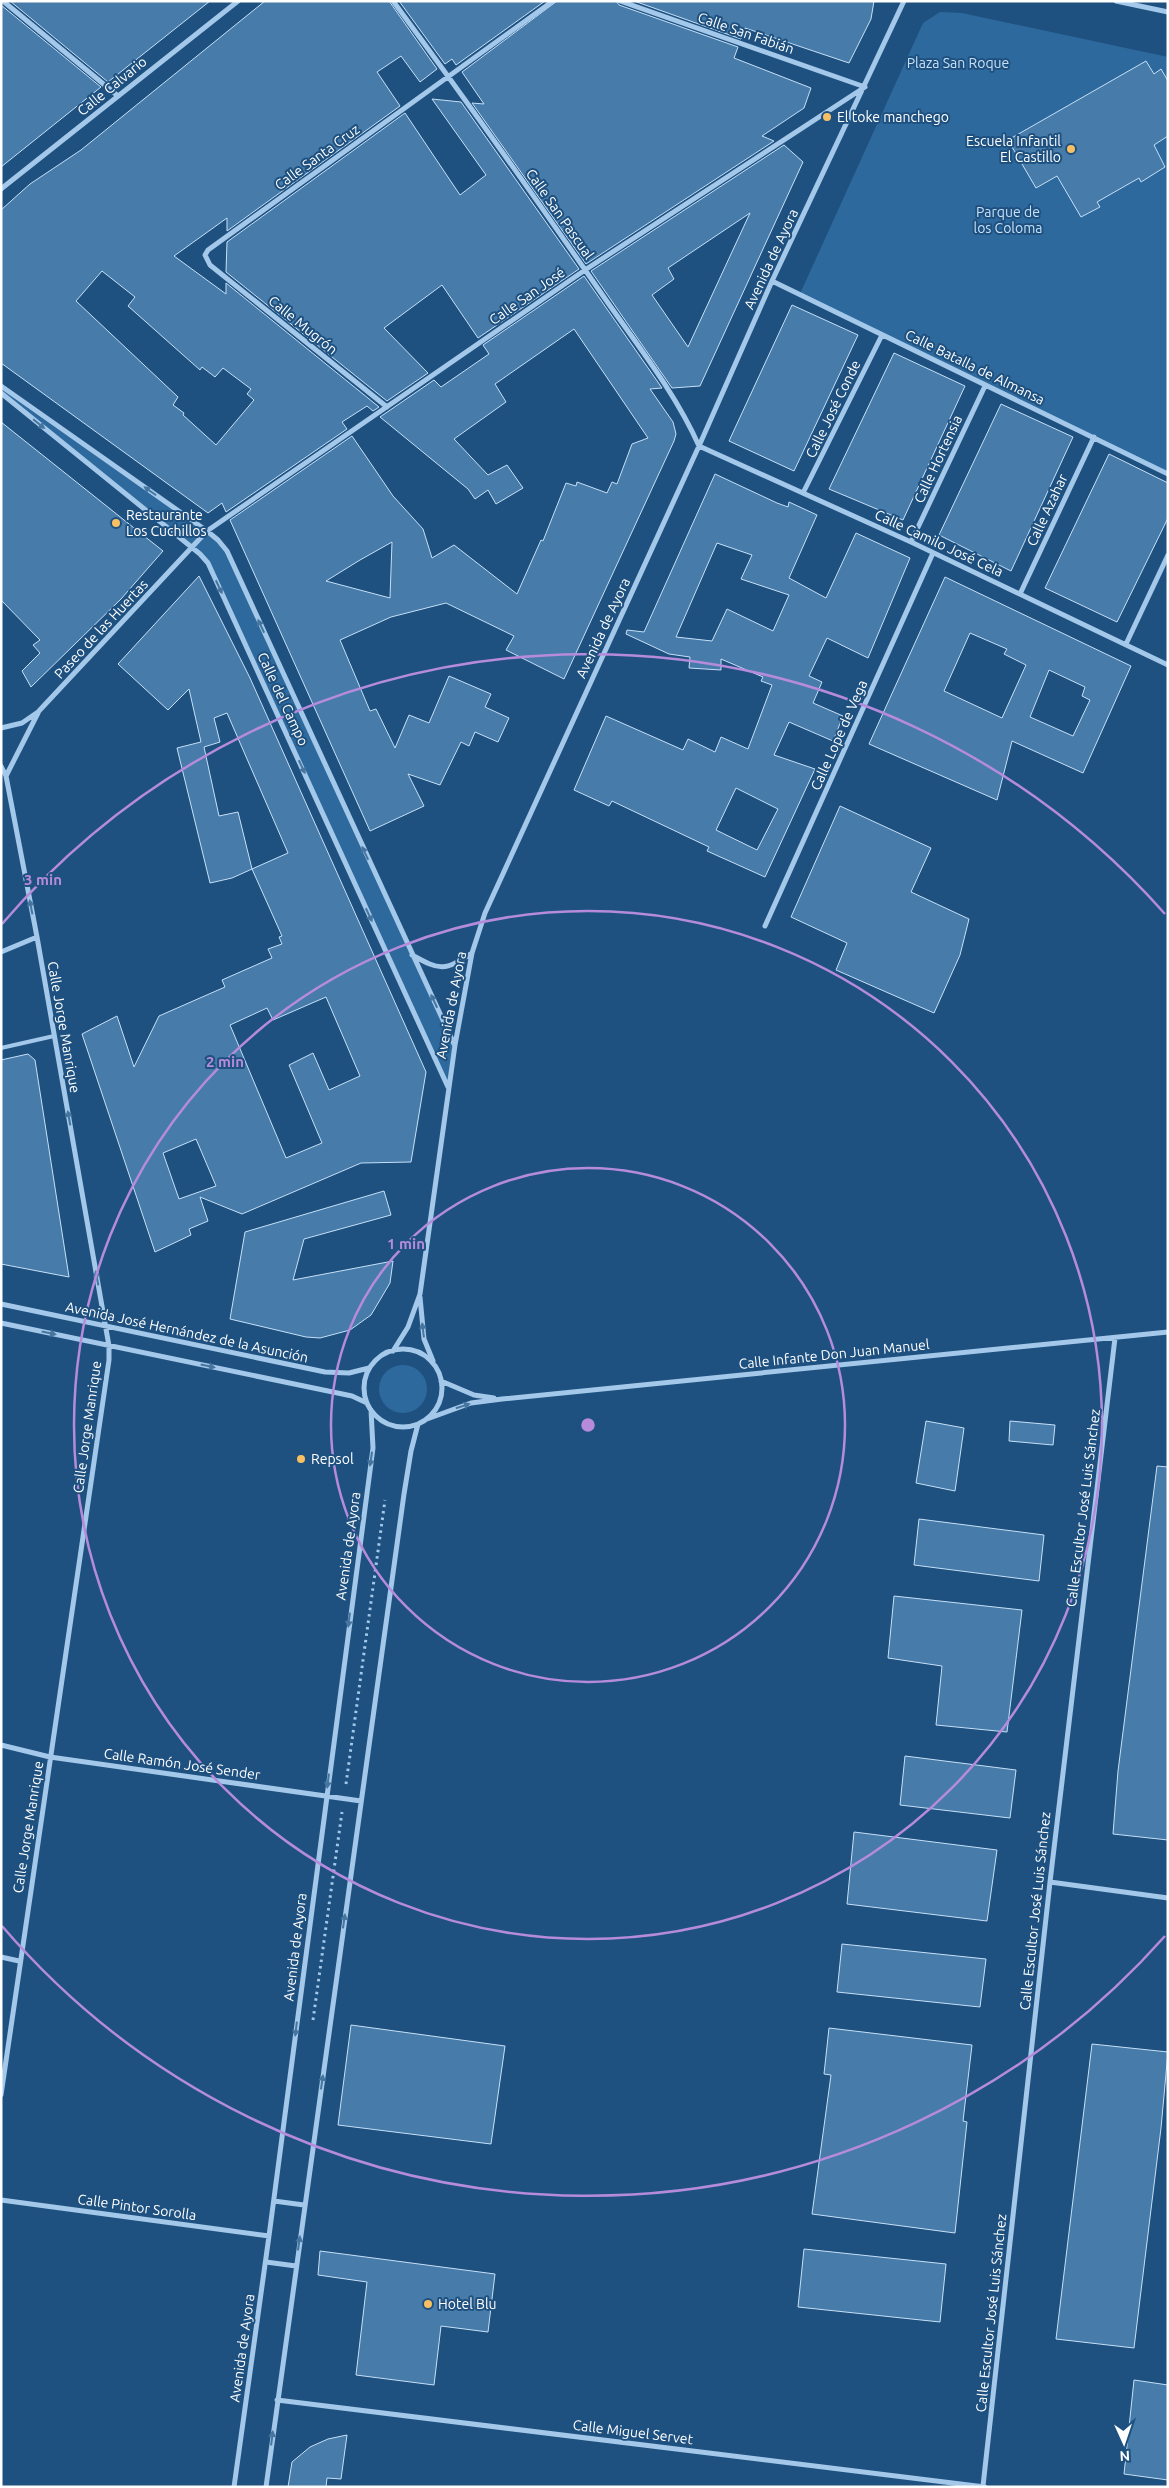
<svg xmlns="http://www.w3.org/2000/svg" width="1169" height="2488" font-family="Ubuntu,sans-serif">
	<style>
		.green { fill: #2d699d }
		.building { fill: #467baa; stroke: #c7e0f7; fill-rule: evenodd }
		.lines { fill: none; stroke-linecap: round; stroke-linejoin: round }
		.path { stroke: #a3c8e9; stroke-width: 3; stroke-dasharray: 2.5 4; stroke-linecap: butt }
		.lane { stroke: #a3c8e9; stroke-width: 4 }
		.street { stroke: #a3c8e9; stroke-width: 5 }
		.oneway { fill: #4675a0 }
		.ring { fill: none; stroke: #b68bdc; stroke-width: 2.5 }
		.poi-dot { fill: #f8c062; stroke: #1e5180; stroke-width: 2 }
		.labels { text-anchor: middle; stroke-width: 4; stroke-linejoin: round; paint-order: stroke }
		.street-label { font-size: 14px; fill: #fff; stroke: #1e5180 }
		.park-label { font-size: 14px; fill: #c7e0f7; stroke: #1e5180 }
		.poi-label { font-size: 14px; fill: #fff; stroke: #1e5180; text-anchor: start }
		.centre { fill: #b68bdc; stroke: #1e5180; stroke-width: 2.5 }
		.ring-label { font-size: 15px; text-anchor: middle; font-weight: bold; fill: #b68bdc; stroke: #1e5180; stroke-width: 4; stroke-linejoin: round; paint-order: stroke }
	</style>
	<rect width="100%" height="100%" fill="#1e5180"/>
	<path class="green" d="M940,12L962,13L1168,57V474L799,296L923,23Z
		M1,386L207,531L227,551L455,1045L448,1087L208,563L1,393Z
		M379 1389a24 24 0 1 1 48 0a24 24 0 1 1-48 0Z"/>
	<path class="building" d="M10,1H210L108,82Z
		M265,1H389L437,69L420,82L401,56L377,72L400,106L227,231V218L174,256L226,294V283L379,407L373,411L367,406L342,422L347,429L226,512L222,503L208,513L1,363V210L30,184L81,150ZM102,271L135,297L128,306L200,370L202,367L215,377L223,368L251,389L247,394L254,400L216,445L183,415L184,413L173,405L178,397L76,301Z
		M399,1H545L456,65L452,59L445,64Z
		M557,1H616L619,5L738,47L734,58L811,88L804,108L762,136L774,141L586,264L472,103L484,104L462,72Z
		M634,1H874L871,19L849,63L745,28L741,39Z
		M1,5L101,87L1,167Z
		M1146,61L1154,74L1161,69L1168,81V136L1154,145L1165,167L1141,182L1139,178L1097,202L1100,207L1081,217L1057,176L1036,188L1008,140Z
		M432,99L461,102L579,269L478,338L442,285L384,328L428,373L387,401L226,272L227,242L405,113L460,195L486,175Z
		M784,145L803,162L700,386L672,388L591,271ZM750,213L688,347L652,295L674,279L668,268Z
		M584,276L662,388L650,389L673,422L676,434L674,441L564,679L506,650L514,636L446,603L391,617L340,640L370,711L376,709L395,748L409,715L429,723L449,676L491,694L485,707L509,718L498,742L475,732L469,746L461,742L440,785L408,774L424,806L370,831L230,520L352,436L393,496L423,529L432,558L454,545L517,594L541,540L543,541L566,483L576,486L577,482L607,493L612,482L617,484L632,444L648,438L574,329L495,384L506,402L454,439L488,475L507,465L523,488L496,504L488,490L475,499L468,489L380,417L434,380L441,387L489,354L483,345ZM392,542L390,598L326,581L360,560Z
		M792,305L858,335L794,471L729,441Z
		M894,353L965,386L903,520L829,489Z
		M1001,404L1073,437L1011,571L939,535Z
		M1,422L163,551L121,599L31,687L22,671L40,653L33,645L40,640L1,600Z
		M1109,454L1168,483V518L1117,622L1045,588Z
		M715,474L777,503L788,507L789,502L817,515L789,578L826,598L856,533L910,558L868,658L827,638L809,676L822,682L813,703L843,716L833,741L789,722L774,755L815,769L765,877L707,851L709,847L612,801L609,806L574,790L606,716L683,750L688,739L715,752L721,737L748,749L772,685L761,681L763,677L721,659V670L689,668L690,657L669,654L626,634L627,630L644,632ZM717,543L752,555L741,579L789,595L773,631L727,609L712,641L676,637ZM736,788L778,809L757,850L716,830Z
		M199,576L250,678L426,1072L411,1162L361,1163L242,1214L200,1197L208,1221L189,1229L191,1235L155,1252L82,1034L117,1016L134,1067L159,1016L225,987L222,980L272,958L268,949L282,944L279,937L282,936L252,869L232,878L210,883L177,748L201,742L189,689L168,710L118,664ZM227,713L288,853L252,869L238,812L219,816L204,747L220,742L214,718ZM326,997L360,1076L329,1090L313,1053L289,1065L322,1143L286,1158L230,1025L267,1008L273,1020ZM196,1139L216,1186L179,1199L163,1153Z
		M945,577L1131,666L1083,773L1012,741L997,800L869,744ZM970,633L1007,649L1004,654L1026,665L1002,718L944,691ZM1049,670L1085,687L1082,696L1090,700L1073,736L1030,717Z
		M840,806L931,848L911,892L969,919L960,955L934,1013L836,970L847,943L791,917Z
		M28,1054L35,1060L69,1277L1,1264V1060Z
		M384,1191L391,1215L304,1239L293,1280L393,1261L390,1283L371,1315L350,1330L320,1338L306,1337L230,1319L245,1232Z
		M926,1421L964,1428L955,1491L916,1483Z
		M1010,1421L1055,1425L1053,1445L1009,1441Z
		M1157,1466L1168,1467V1840L1113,1834L1118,1771Z
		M919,1519L1044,1535L1039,1581L914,1565Z
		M894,1596L1022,1610L1007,1732L936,1725L942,1666L888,1658Z
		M905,1756L1016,1770L1010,1818L900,1805Z
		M854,1832L997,1850L987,1921L847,1904Z
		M842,1944L986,1959L980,2007L837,1992Z
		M351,2025L505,2046L491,2144L338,2125Z
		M829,2028L972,2045L963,2121L967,2122L955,2233L812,2214L831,2075L824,2074Z
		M1092,2044L1168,2052L1161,2128L1134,2348L1056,2339Z
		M804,2249L946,2264L940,2322L798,2307Z
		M320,2251L495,2274L488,2332L441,2326L434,2385L356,2375L367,2282L318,2275Z
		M1134,2380L1168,2385V2480L1124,2474Z
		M347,2435L341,2479L327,2478L326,2487H288L292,2462L310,2447L328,2439Z"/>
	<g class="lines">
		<path class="path" d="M346,1784L385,1500
			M313,2020L342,1812"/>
		<path class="lane" d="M1,1048L54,1036"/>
		<path class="street" d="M3,1L118,96
			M393,1C463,96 532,193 599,290C634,341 674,390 699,446L911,542L1168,665
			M620,1L865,87
			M1116,1L1168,12
			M1,189L238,1
			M772,281L1168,474
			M1,386L207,531L218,540L227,551L454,1044
			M1,393L200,554L208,563L448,1087
			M387,407L210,265L205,255L208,250L553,1
			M803,493L882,335
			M911,542L985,386
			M1020,594L1094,437
			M1126,644L1168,555
			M1,728L22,723L38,712L207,531L585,270L865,87
			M1,766L6,776L37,937L109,1346V1360L1,2095
			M6,776L38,713
			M765,926L933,553
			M1,952L37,937
			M412,955C441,971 444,971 472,953
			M420,1297L424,1339L433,1361
			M1,1304L325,1372L349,1373L369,1368
			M1,1323L352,1396L367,1403
			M364 1388a39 39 0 1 1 78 0a39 39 0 1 1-78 0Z
			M393,1351L408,1327L420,1294L455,1045L472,953L485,913L699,446L772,281L904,1
			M441,1381L474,1395L494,1398
			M427,1419L471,1403L502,1399L1168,1332
			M1,1745L50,1757L361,1801
			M1050,1882L1168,1898
			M1,1957L19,1961
			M1,2200L269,2236
			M274,2201L304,2205
			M266,2262L296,2266
			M277,2400L985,2487
			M983,2486L1050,1882L1115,1338
			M234,2487L269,2236L373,1448L371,1410
			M266,2487L404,1494L411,1451L418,1424"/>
	</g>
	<defs><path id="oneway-solid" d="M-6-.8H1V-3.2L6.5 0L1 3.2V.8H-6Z" transform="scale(1.25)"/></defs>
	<g class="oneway">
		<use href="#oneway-solid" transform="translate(39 424) rotate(39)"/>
		<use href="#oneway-solid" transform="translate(150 491) rotate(-145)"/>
		<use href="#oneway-solid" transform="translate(219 587) rotate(65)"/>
		<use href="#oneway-solid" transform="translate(261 626) rotate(-115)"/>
		<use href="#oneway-solid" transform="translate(302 767) rotate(65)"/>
		<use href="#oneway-solid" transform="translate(365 853) rotate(-115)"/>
		<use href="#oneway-solid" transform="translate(31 907) rotate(-101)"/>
		<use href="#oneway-solid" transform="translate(369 915) rotate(65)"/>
		<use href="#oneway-solid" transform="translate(434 1001) rotate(-115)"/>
		<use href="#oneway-solid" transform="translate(69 1118) rotate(-100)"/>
		<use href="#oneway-solid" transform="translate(97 1278) rotate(-100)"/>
		<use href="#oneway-solid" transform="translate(423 1330) rotate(-97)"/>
		<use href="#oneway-solid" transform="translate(49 1333) rotate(12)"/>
		<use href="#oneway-solid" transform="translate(208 1366) rotate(12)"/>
		<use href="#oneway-solid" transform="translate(463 1406) rotate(-17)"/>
		<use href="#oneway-solid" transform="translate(371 1459) rotate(98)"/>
		<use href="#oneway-solid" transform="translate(349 1620) rotate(97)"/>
		<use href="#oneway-solid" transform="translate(328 1781) rotate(97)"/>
		<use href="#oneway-solid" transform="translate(344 1921) rotate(-82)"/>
		<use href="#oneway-solid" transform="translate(296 2029) rotate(97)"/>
		<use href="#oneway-solid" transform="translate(322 2082) rotate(-82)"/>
		<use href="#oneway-solid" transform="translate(299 2243) rotate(-82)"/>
		<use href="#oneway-solid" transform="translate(272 2438) rotate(-83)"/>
	</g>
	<g class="ring">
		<circle cx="588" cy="1425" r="257"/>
		<circle cx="588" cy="1425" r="514"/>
		<path d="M1165 1936A771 771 0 0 1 2 1926M2 924A771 771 0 0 1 1165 914"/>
	</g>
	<g class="poi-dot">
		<circle cx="827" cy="117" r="5"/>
		<circle cx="1071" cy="149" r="5"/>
		<circle cx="116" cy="523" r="5"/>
		<circle cx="301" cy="1459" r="5"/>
		<circle cx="428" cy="2304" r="5"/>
	</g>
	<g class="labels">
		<g class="street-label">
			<text transform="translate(746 33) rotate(19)" y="5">Calle San Fabián</text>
			<text transform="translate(112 86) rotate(-39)" y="5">Calle Calvario</text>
			<text transform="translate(317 157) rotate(-36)" y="5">Calle Santa Cruz</text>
			<text transform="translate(560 214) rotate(55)" y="5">Calle San Pascual</text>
			<text transform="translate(771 259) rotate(-65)" y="5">Avenida de Ayora</text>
			<text transform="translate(527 296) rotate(-35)" y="5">Calle San José</text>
			<text transform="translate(303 325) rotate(39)" y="5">Calle Mugrón</text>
			<text transform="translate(975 367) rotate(26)" y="5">Calle Batalla de Almansa</text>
			<text transform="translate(833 409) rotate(-64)" y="5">Calle José Conde</text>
			<text transform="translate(938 459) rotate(-65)" y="5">Calle Hortensia</text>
			<text transform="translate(1047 510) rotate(-65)" y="5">Calle Azahar</text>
			<text transform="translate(939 543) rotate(25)" y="5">Calle Camilo José Cela</text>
			<text transform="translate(603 628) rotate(-65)" y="5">Avenida de Ayora</text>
			<text transform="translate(101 629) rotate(-47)" y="5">Paseo de las Huertas</text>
			<text transform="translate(283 699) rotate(65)" y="5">Calle del Campo</text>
			<text transform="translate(839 735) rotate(-66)" y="5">Calle Lope de Vega</text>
			<text transform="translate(451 1005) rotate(-79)" y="5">Avenida de Ayora</text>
			<text transform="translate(64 1027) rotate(80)" y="5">Calle Jorge Manrique</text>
			<text transform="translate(187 1332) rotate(12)" y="5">Avenida José Hernández de la Asunción</text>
			<text transform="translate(834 1354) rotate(-6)" y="5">Calle Infante Don Juan Manuel</text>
			<text transform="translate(87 1427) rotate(-82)" y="5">Calle Jorge Manrique</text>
			<text transform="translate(1083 1508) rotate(-83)" y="5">Calle Escultor José Luis Sánchez</text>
			<text transform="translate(348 1546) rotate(-82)" y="5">Avenida de Ayora</text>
			<text transform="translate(182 1764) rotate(8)" y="5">Calle Ramón José Sender</text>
			<text transform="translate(28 1827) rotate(-81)" y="5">Calle Jorge Manrique</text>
			<text transform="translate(1035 1911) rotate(-84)" y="5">Calle Escultor José Luis Sánchez</text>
			<text transform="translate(295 1947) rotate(-83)" y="5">Avenida de Ayora</text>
			<text transform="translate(137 2207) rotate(8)" y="5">Calle Pintor Sorolla</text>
			<text transform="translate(991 2313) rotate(-84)" y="5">Calle Escultor José Luis Sánchez</text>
			<text transform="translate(242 2348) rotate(-82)" y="5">Avenida de Ayora</text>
			<text transform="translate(633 2432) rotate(7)" y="5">Calle Miguel Servet</text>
		</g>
		<g class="park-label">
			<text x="958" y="68">Plaza San Roque</text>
			<text x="1008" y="217">Parque de<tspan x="1008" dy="16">los Coloma</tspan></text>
		</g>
		<g class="poi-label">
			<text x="837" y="122">El toke manchego</text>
			<text x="1061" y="146" text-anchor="end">Escuela Infantil<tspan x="1061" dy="16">El Castillo</tspan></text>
			<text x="126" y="520">Restaurante<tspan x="126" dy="16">Los Cuchillos</tspan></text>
			<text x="311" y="1464">Repsol</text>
			<text x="438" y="2309">Hotel Blu</text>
		</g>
	</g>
	<circle cx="588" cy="1425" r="8" class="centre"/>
	<g class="ring-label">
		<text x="43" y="885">3 min</text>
		<text x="225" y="1067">2 min</text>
		<text x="406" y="1249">1 min</text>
	</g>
	<rect width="1169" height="2488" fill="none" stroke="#ffffff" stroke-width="5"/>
	<g transform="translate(1124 2443) rotate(177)" stroke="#1e5180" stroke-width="4" paint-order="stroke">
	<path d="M0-4L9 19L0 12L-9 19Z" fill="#ffffff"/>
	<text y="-8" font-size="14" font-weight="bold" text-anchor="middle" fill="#ffffff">N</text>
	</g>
</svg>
